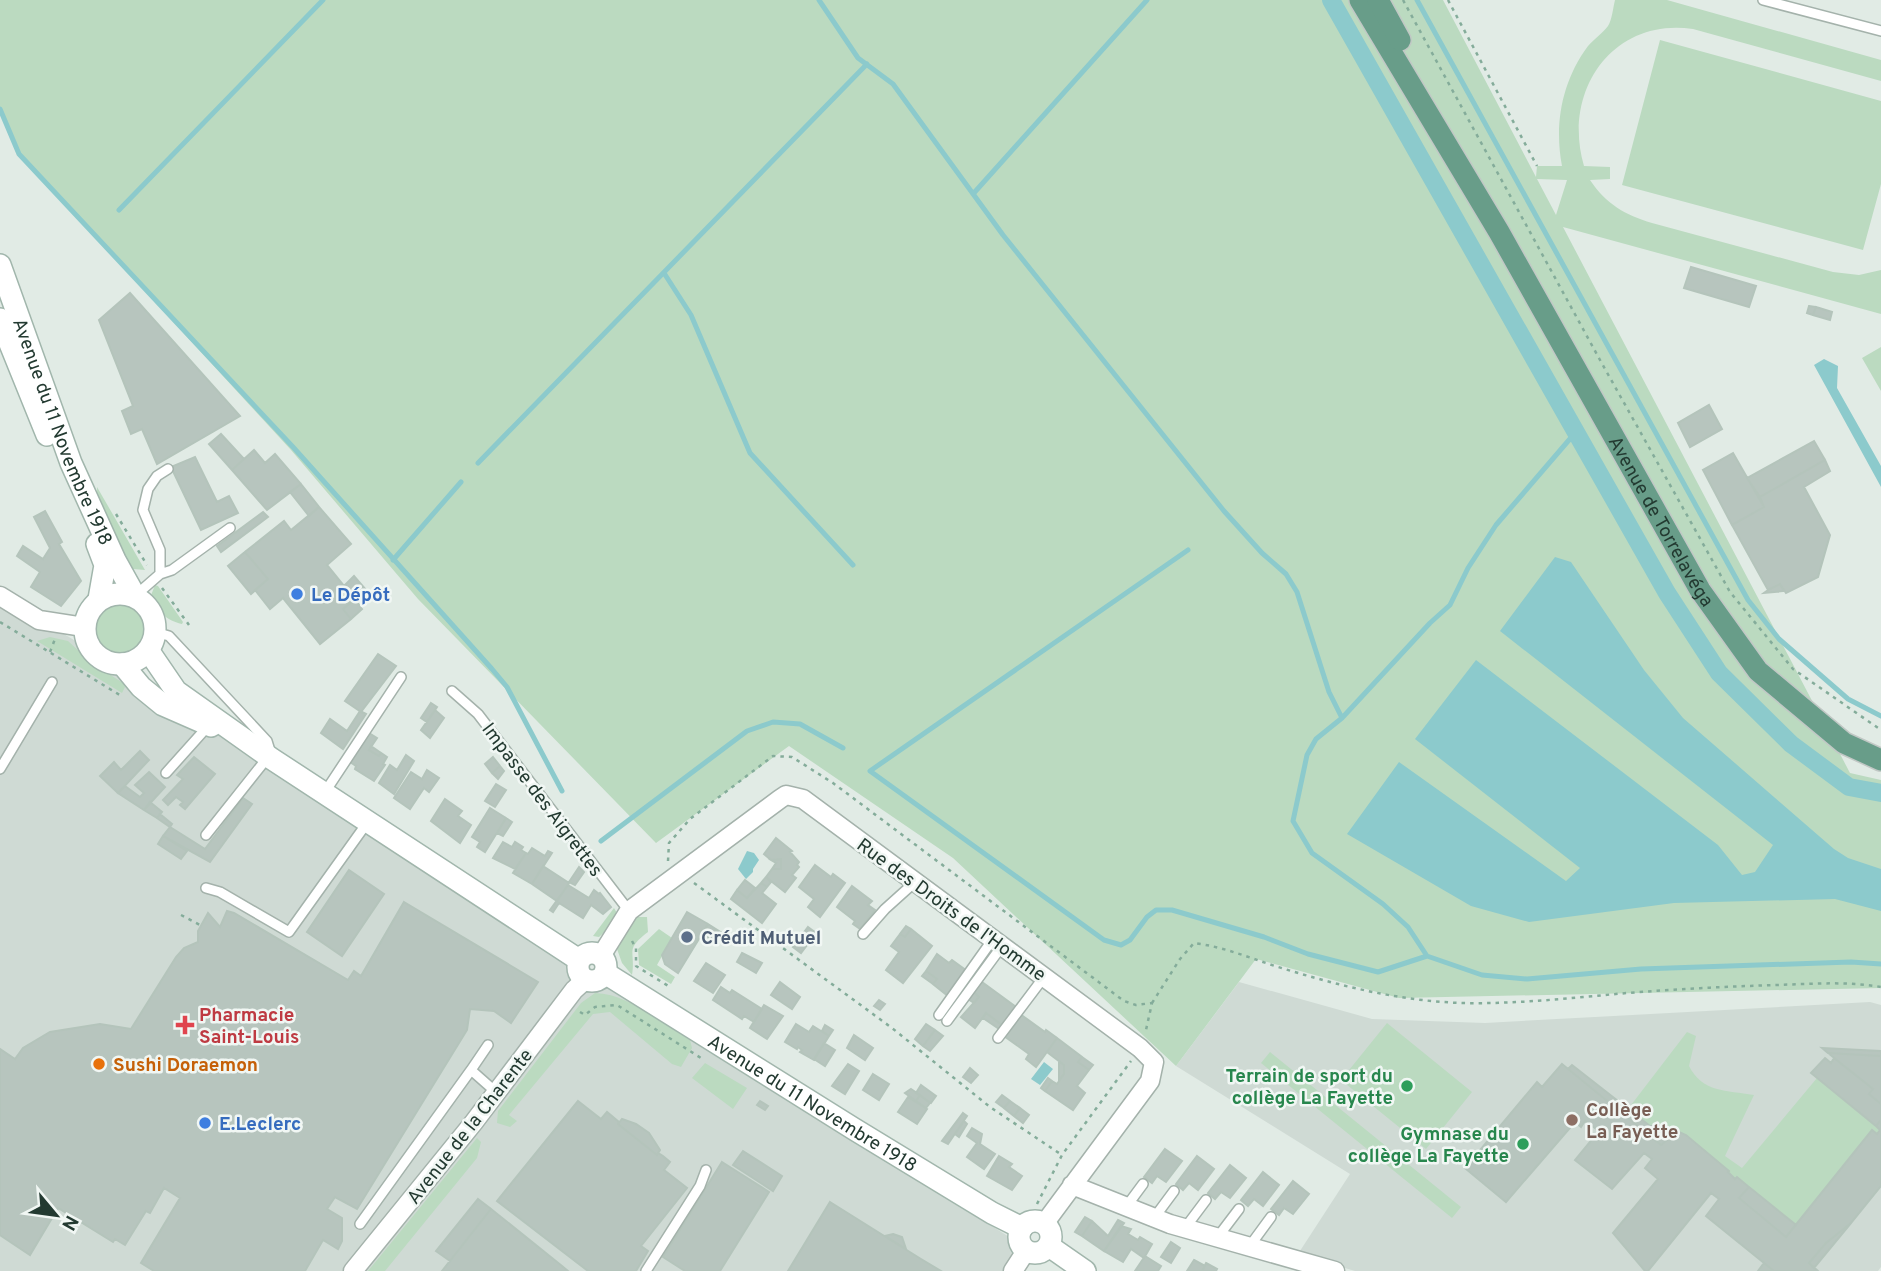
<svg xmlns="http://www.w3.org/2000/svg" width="1881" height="1271" font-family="Overpass,sans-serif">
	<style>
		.built { fill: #cfdad4 }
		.green { fill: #bbdac0; fill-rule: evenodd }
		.water { fill: #8ccacc }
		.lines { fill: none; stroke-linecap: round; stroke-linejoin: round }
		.stream { stroke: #8ccacc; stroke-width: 5 }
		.canal { stroke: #8ccacc; stroke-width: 18 }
		.building { fill: #b7c5be; stroke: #b4c4bb; stroke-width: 2 }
		.service-casing { stroke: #a4b2ab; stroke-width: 12 }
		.minor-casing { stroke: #a4b2ab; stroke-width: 21 }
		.secondary-casing { stroke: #a1b6ac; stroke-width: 24 }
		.primary-casing { stroke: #c1c8c5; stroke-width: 24 }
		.path { stroke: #84ac9a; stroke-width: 2.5; stroke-dasharray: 3.5 5; stroke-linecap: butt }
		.service { stroke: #fff; stroke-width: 9 }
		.minor { stroke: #fff; stroke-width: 18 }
		.secondary { stroke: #fff; stroke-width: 21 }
		.primary { stroke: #689d89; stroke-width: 21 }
		.shop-dot { fill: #3f7fe0; stroke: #f1f7f4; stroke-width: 2.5 }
		.service-dot { fill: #5c6f8a; stroke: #f1f7f4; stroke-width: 2.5 }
		.health-dot { fill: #e0444e; stroke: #f1f7f4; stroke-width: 2.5 }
		.food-dot { fill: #e8710a; stroke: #f1f7f4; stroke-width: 2.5 }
		.leisure-dot { fill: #2e9e5b; stroke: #f1f7f4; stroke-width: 2.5 }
		.education-dot { fill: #8d6e63; stroke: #f1f7f4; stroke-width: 2.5 }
		.labels { text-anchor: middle; stroke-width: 5; stroke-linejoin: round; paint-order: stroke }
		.street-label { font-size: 19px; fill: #233a31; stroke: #f1f7f4 }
		.shop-label { font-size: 19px; font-weight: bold; fill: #366cbe; stroke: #f1f7f4; text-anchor: start }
		.service-label { font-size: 19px; font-weight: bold; fill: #4e5e75; stroke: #f1f7f4; text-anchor: start }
		.health-label { font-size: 19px; font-weight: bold; fill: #be3a42; stroke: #f1f7f4; text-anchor: start }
		.food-label { font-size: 19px; font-weight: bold; fill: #c56008; stroke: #f1f7f4; text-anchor: start }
		.leisure-label { font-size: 19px; font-weight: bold; fill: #27864d; stroke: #f1f7f4; text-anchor: end }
		.education-label { font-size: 19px; font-weight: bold; fill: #785e54; stroke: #f1f7f4; text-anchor: start }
	</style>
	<rect width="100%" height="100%" fill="#e1ebe5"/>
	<path class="built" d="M0,594L425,859L558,953L1030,1250L1017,1271H0Z
		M1239,982L1372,1019L1485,1023L1870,1002L1881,1005V1267L1878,1271H1355L1298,1254L1350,1174L1176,1066Z"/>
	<path class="green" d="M0,0H1443L1536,177L1537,166H1562C1554,124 1562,81 1588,46C1594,39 1603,33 1608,26C1612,20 1613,8 1615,0H1667L1881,60V81L1693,29C1612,17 1562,92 1584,166L1610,167V179L1590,180C1606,204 1625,215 1652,223L1833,272L1859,275L1881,270V314L1563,227L1850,773L1881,780V988L1399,998L1256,959L1176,1066L953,858L789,746L656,843L418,599L291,450L19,154L0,113ZM1537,179L1567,180L1556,215Z
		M1660,40L1881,101V184L1863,250L1622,185Z
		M1881,347V391L1862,358Z
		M97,487L145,570L133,569C118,544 96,517 97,487Z
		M155,585L158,586L183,622L182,624C165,620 160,612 150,598Z
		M95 630a25 25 0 1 1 50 0a25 25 0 1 1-50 0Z
		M50,637L68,641L92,663L123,683L125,687L122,693L37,641Z
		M614,908L617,913L611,926L599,937L593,936Z
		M636,917H647L648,932C624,950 636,951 632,975L622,963L617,949Z
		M659,929L672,938L657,965L675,977L671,984L639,965L638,949Z
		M595,993C629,994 661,1023 690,1040L692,1048L681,1067L672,1064L610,1012L593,1014L509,1115L517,1121L510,1127L497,1123L498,1111L581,1003Z
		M1387,1023L1472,1092L1426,1149L1341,1080Z
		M1687,1032L1696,1036L1689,1066C1703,1093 1726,1090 1754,1095L1725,1156L1742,1168L1817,1078L1880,1130L1877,1134L1872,1131L1796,1225L1737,1177L1735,1179L1728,1172L1729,1171L1686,1135L1668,1127L1650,1126L1628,1109Z
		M1270,1052L1461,1207L1452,1218L1261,1063Z
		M705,1063L747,1088L733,1109L692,1078Z
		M477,1138L481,1142L477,1158L385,1271H368Z"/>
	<path class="water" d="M1824,359L1838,366L1837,388L1881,466V487L1814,365Z
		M1555,557L1571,562L1644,670L1683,718L1834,849L1848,858L1881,869V911L1835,899L1674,903L1529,922L1471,906L1347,834L1399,762L1566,881L1580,868L1415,739L1476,660L1718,845L1742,875L1755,872L1773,845L1500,631Z
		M747,851L754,853L759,860L753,869V872L746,879L738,869Z
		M1044,1062L1053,1069L1040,1085L1031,1079Z"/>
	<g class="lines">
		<path class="stream" d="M819,0L858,58L893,84L1003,235L1224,511L1262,553L1286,574L1297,592L1329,692L1342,718
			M1417,0L1748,600L1779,639L1848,699L1881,716
			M0,109L19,154L293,447L492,669L507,687L562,791
			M973,194L1147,0
			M119,210L323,0
			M664,273L691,315L750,453L853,565
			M478,463L867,64
			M1188,550L870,771L1104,940L1121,945L1130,940L1147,917L1156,910H1172L1264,937L1308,954L1378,972L1427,956L1482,975L1527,979L1641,969L1851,962L1881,964
			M393,560L461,482
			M601,841L747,731L773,722L800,724L843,748
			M1427,956L1408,927L1383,904L1312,853L1293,821L1307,755L1316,739L1342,718L1430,623L1450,605L1468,568L1496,525L1575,433"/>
		<path class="canal" d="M1331,0L1667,593L1719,673L1791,744L1849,787L1881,793"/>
	</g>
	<path class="building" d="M1691,267L1756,286L1749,307L1684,288Z
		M130,293L240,416L157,464L142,429L131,434L122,411L133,406L99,320Z
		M1809,306L1816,307L1813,315L1807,313Z
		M1816,307L1832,312L1830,320L1813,315Z
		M1709,405L1722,429L1690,447L1678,423Z
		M221,434L244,459L232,470L209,444Z
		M1814,441L1825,460L1760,497L1747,478Z
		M254,450L265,463L275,454L301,484L267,510L232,470Z
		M1733,453L1764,507L1732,525L1703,470Z
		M195,457L217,502L229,496L238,513L201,530L171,467Z
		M1825,460L1830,471L1804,487L1830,535L1818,577L1786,593L1780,584L1768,590L1732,525L1764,507L1760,497Z
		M301,484L319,507L309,516L290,492Z
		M319,507L351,544L327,565L344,586L354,576L366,590L343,609L351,619L320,644L283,598L270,609L255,590L268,579L245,552L284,521L291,530Z
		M45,511L62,542L59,544L81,581L61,606L31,587L40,572L17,556L23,546L43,559L50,548L34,517Z
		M263,512L268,517L221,552L217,546Z
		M245,552L268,579L251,594L228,566Z
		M1780,584L1784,591L1764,593L1768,590Z
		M355,599L362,609L351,619L343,609Z
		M378,654L396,666L361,712L345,701Z
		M431,703L437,707L427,722L421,718Z
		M435,710L444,718L430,738L421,730Z
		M360,711L366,714L343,749L321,733L330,719L347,731Z
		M369,733L377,738L369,750L379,756L381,753L387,757L383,764L385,765L374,781L355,769L356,766L350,762Z
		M371,746L381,753L379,756L369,750Z
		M140,751L149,760L118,793L100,776L114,762L121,770Z
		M406,755L414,761L394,794L379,783L390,765L397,770Z
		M194,757L215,774L185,809L180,805L183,802L176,797L168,805L163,800L183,779L177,775Z
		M493,757L500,766L492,773L485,764Z
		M500,766L504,771L498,779L492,773Z
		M427,770L439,778L429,792L424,788L410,809L394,798L411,772L422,779Z
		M149,772L165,787L144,810L118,793L125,786L140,797L144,793L135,785Z
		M496,784L506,790L495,807L485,801Z
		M243,798L252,804L210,862L163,836L170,827L205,849Z
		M445,799L462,811L458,816L471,825L460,843L431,821Z
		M150,802L162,812L157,818L144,810Z
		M490,808L506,818L485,852L477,847L480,842L472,837Z
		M160,814L172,824L170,827L157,818Z
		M506,818L512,822L503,836L497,833Z
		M163,836L187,851L181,859L158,844Z
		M776,838L792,851L790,852L799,862L797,865L799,867L792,875L796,878L785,892L766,877L772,869H781V859L771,860L764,854Z
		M503,842L512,847L515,842L523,847L521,850L526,853L515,869L493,858Z
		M532,848L545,856L548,851L552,853L532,884L513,873L526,853L528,854Z
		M781,859V869H772L776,863L771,860Z
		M815,865L831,877L833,874L845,883L820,917L808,907L814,899L799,887Z
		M543,866L569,883L557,901L532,884Z
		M579,867L584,872L575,885L569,882Z
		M349,870L384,894L342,956L307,932Z
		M766,877L771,882L767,887L761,883Z
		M745,880L755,888L747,898L737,890Z
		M761,883L767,887L762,893L776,904L762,923L731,899L737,890L747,898Z
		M568,885L589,898L594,890L599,894L600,893L611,907L603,914L591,905L583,918L559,903L553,912L550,910Z
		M852,886L872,901L868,905L875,910L860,929L853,924L855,921L837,907Z
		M404,902L538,982L511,1023L494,1011L470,1009L467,1030L357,1209L335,1197L327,1209L342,1218V1241L338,1249L323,1240L305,1271H154L141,1263L180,1198L164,1188L150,1213L146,1211L125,1245L115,1239L113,1242L58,1208L30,1255L0,1235V1049L15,1059L23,1048L50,1032L100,1024L131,1029L176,957L184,948L198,942V931L208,913L220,927L227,911L234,913L348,980L354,971L361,976Z
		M687,912L708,924L678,973L665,964L662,955Z
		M708,924L722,933L715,942L702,934Z
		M906,926L911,929L905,937L900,934Z
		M808,927L816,933L801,953L793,947Z
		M911,929L932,946L903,983L886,970L899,952L891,946L900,934L905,937Z
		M742,953L762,963L756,973L737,962Z
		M937,954L949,963L952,960L967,971L948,996L933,984L937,979L926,971Z
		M706,963L725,975L713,993L694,981Z
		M926,971L937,979L933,984L922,976Z
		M780,982L800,997L792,1009L771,995Z
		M982,982L1016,1007L1002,1025L986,1013L975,1028L961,1017L979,997L974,992Z
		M721,987L730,993L732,990L762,1009L754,1022L744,1016L742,1019L713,1000Z
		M974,992L979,997L974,1003L968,999Z
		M879,1000L885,1004L880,1010L874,1006Z
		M764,1005L783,1016L767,1039L750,1028Z
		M986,1013L1002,1025L999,1029L983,1018Z
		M1020,1014L1045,1032L1046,1030L1057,1038L1036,1067L1026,1059L1029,1054L1004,1036Z
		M796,1024L809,1032L813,1026L829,1036L814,1060L800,1052L802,1050L798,1047L797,1049L785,1042Z
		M926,1024L935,1030L923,1046L915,1039Z
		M825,1025L833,1030L829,1036L822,1031Z
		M935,1030L943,1036L930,1051L923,1046Z
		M854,1035L873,1048L865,1060L847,1048Z
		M1057,1038L1082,1057L1078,1062L1089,1070L1077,1086L1085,1093L1073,1110L1045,1091L1052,1081L1057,1084L1064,1074V1065L1047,1052Z
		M824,1043L835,1050L825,1066L814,1059Z
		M1822,1048L1881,1051V1056L1828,1053Z
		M1828,1053L1881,1056V1104L1869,1094L1873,1089Z
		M1082,1057L1093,1065L1089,1070L1078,1062Z
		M1825,1058L1831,1063L1834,1058L1873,1089L1869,1094L1881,1104V1120L1876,1126L1811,1073Z
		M1059,1062L1064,1065V1074L1059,1080Z
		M848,1064L859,1071L845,1094L832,1086Z
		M1562,1064L1661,1145L1667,1140L1650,1126L1668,1127L1686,1135L1729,1171L1728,1172L1735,1179L1737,1177L1749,1187L1739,1198L1786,1237L1872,1130L1877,1134L1880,1130L1876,1126L1881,1120V1186L1851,1223L1826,1243L1809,1263L1818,1271H1774L1706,1216L1719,1199L1711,1193L1648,1271H1645L1613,1233L1658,1179L1645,1168L1652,1159L1644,1153L1612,1189L1575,1160L1599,1131L1585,1121L1581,1127L1575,1122L1506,1202L1465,1168L1537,1082L1542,1087Z
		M1572,1065L1650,1126L1667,1140L1661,1145L1568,1069Z
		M970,1068L978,1075L971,1083L963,1077Z
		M873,1074L889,1084L879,1100L863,1090Z
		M1048,1078L1052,1081L1045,1091L1041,1088Z
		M921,1085L936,1096L931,1103L916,1093Z
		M911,1089L920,1095L916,1101L905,1093Z
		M920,1095L930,1103L926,1108L916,1101Z
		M1002,1095L1010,1101L1004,1108L996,1102Z
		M908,1097L927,1109L917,1124L898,1112Z
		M578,1101L601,1119L607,1112L619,1122L618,1124L657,1155L658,1153L663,1156L670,1162L664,1170L687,1188L641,1246L648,1251L636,1271H588L497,1201Z
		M760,1101L768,1106L765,1110L757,1105Z
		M1010,1101L1020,1108L1014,1116L1004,1108Z
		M1020,1108L1029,1115L1023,1123L1014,1116Z
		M963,1113L967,1116L948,1144L942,1141Z
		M622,1119L636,1124L649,1133L660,1150L657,1155L618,1124Z
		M964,1121L967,1124L959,1137L955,1134Z
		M972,1128L982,1134L980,1144L995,1154L984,1169L967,1157L977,1143L967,1136Z
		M1165,1149L1182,1161L1166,1182L1157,1176L1152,1183L1144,1177Z
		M743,1151L782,1176L773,1191L733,1165Z
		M999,1156L1012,1164L1009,1167L1022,1176L1012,1190L987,1176Z
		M1197,1156L1214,1169L1198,1190L1189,1183L1183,1190L1176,1184Z
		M722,1162L769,1192L720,1271H685L663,1257Z
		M1230,1165L1246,1178L1230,1198L1221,1192L1215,1199L1208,1193Z
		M1263,1172L1279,1185L1263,1206L1254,1199L1248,1206L1241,1200Z
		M1293,1181L1309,1194L1293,1214L1284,1208L1279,1215L1271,1209Z
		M1749,1187L1796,1225L1786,1237L1739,1198Z
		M478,1199L491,1209L450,1261L436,1251Z
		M830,1202L921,1259L941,1271H788Z
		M491,1209L562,1266L568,1271H442Z
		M1085,1217L1092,1221L1082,1236L1075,1232Z
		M1118,1220L1124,1223L1104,1251L1082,1236L1092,1221L1108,1236Z
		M1851,1223L1814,1268L1809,1263L1826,1243Z
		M1121,1226L1131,1229L1128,1234L1138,1240L1140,1237L1152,1244L1144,1258L1131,1249L1123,1262L1104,1251Z
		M893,1234L902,1237L906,1249L885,1236Z
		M1171,1242L1180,1248L1171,1263L1161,1257Z
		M1145,1256L1161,1266L1158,1271H1135Z
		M1194,1260L1205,1266L1202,1271H1187Z
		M1206,1263L1217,1269L1216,1271H1202Z
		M1764,1263L1774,1271H1758Z"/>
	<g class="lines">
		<defs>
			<path id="service" d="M1763,0L1881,31
				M160,574V550L143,510L148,489L157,476L168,469
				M136,595L160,574L172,570L230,528
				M155,632L169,636L267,741L271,754
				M452,691L478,714L629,911
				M0,769L52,682
				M166,773L209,725
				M325,792L401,677
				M206,835L268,757
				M206,888L220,892L289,932L367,823
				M863,934L885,909L915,882
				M939,1015L993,939
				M947,1021L1002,946
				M998,1038L1044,977
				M471,1070L488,1045
				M1126,1207L1143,1184
				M1154,1218L1174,1191
				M360,1224L471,1070L497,1093
				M1185,1228L1206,1200
				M1217,1238L1239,1209
				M1249,1247L1271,1217
				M646,1271L700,1186L706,1170"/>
			<path id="minor" d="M0,596L39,620L84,627
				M601,956L629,911L780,799L786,795L803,799L1140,1048L1154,1062L1150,1081L1044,1224
				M1072,1185L1170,1224L1335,1271
				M353,1271L474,1122L574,990L585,980
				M1013,1271L1026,1251"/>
			<g id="secondary">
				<path id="s1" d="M0,265L71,463L115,560L135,596"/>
				<path d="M0,319L47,435"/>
				<path d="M97,544L105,565L99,599"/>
				<circle cx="120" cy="629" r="35"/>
				<path d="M148,650L176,691L272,759L579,960"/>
				<path d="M122,664L141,687L163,705L211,726"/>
				<circle cx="592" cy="967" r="14"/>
				<path id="s2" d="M605,973L854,1129L992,1213L1022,1228"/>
				<circle cx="1035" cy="1237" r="16"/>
				<path d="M1049,1246L1085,1271"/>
			</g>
			<g id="primary">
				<path id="s3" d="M1360,0L1499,232L1700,590L1758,671L1844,743L1881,760"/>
				<path d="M1378,0L1400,40"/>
			</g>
		</defs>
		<use href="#service" class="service-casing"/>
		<use href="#minor" class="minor-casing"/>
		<use href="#secondary" class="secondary-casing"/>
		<use href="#primary" class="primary-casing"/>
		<path class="path" d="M1403,0L1600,360L1730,592L1793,669L1881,730
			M1448,0L1537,166
			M116,514L147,565
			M162,588L189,625
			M0,622L123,697
			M50,652L55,639
			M668,861L669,843L690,819L773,756L792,757L833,783L1124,1001L1136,1005L1152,1003L1146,1030
			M694,883L892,1028L990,1107L1062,1155
			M181,915L200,925
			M632,941L636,948V966L670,987
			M1152,1003L1180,959L1194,943C1224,947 1247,957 1275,966C1336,985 1398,1001 1462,1003C1507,1004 1550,1000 1595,996C1654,990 1715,987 1775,985C1810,984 1847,981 1881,987
			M580,1012L585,1015L595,1007L617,1005L701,1058
			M1037,1204L1062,1155L1131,1061"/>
		<use href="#service" class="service"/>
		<use href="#minor" class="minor"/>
		<use href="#secondary" class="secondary"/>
		<use href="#primary" class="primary"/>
	</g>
	<g class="shop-dot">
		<circle cx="297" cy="594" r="7"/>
		<circle cx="205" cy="1123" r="7"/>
	</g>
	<circle class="service-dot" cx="687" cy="937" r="7"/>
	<path class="health-dot" d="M181.5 1014.5h7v7h7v7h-7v7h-7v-7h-7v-7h7z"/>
	<circle class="food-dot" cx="99" cy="1064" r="7"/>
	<g class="leisure-dot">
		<circle cx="1407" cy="1086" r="7"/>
		<circle cx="1523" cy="1144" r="7"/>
	</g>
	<circle class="education-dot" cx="1572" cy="1120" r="7"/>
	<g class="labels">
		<g class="street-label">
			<text dy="7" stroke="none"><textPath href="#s1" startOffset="178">Avenue du 11 Novembre 1918</textPath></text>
			<text dy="7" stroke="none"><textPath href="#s3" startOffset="602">Avenue de Torrelavéga</textPath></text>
			<text transform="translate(543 799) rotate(53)" y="7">Impasse des Aigrettes</text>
			<text transform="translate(952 909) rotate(36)" y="7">Rue des Droits de l'Homme</text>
			<text dy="7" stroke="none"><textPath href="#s2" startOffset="245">Avenue du 11 Novembre 1918</textPath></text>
			<text transform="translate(469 1126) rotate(-52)" y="7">Avenue de la Charente</text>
		</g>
		<g class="shop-label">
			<text x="311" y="601">Le Dépôt</text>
			<text x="219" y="1130">E.Leclerc</text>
		</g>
		<g class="service-label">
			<text x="701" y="944">Crédit Mutuel</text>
		</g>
		<g class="health-label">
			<text x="199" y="1021">Pharmacie<tspan x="199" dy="22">Saint-Louis</tspan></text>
		</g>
		<g class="food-label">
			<text x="113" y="1071">Sushi Doraemon</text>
		</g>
		<g class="leisure-label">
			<text x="1393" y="1082">Terrain de sport du<tspan x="1393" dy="22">collège La Fayette</tspan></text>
			<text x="1509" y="1140">Gymnase du<tspan x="1509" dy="22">collège La Fayette</tspan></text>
		</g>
		<g class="education-label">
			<text x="1586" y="1116">Collège<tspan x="1586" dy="22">La Fayette</tspan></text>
		</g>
	</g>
	<g transform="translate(56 1215) rotate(119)" stroke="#f1f7f4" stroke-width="5" paint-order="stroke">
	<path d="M0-5L12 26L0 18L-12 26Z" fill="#233a31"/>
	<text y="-10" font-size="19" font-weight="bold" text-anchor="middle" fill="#233a31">N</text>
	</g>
</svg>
